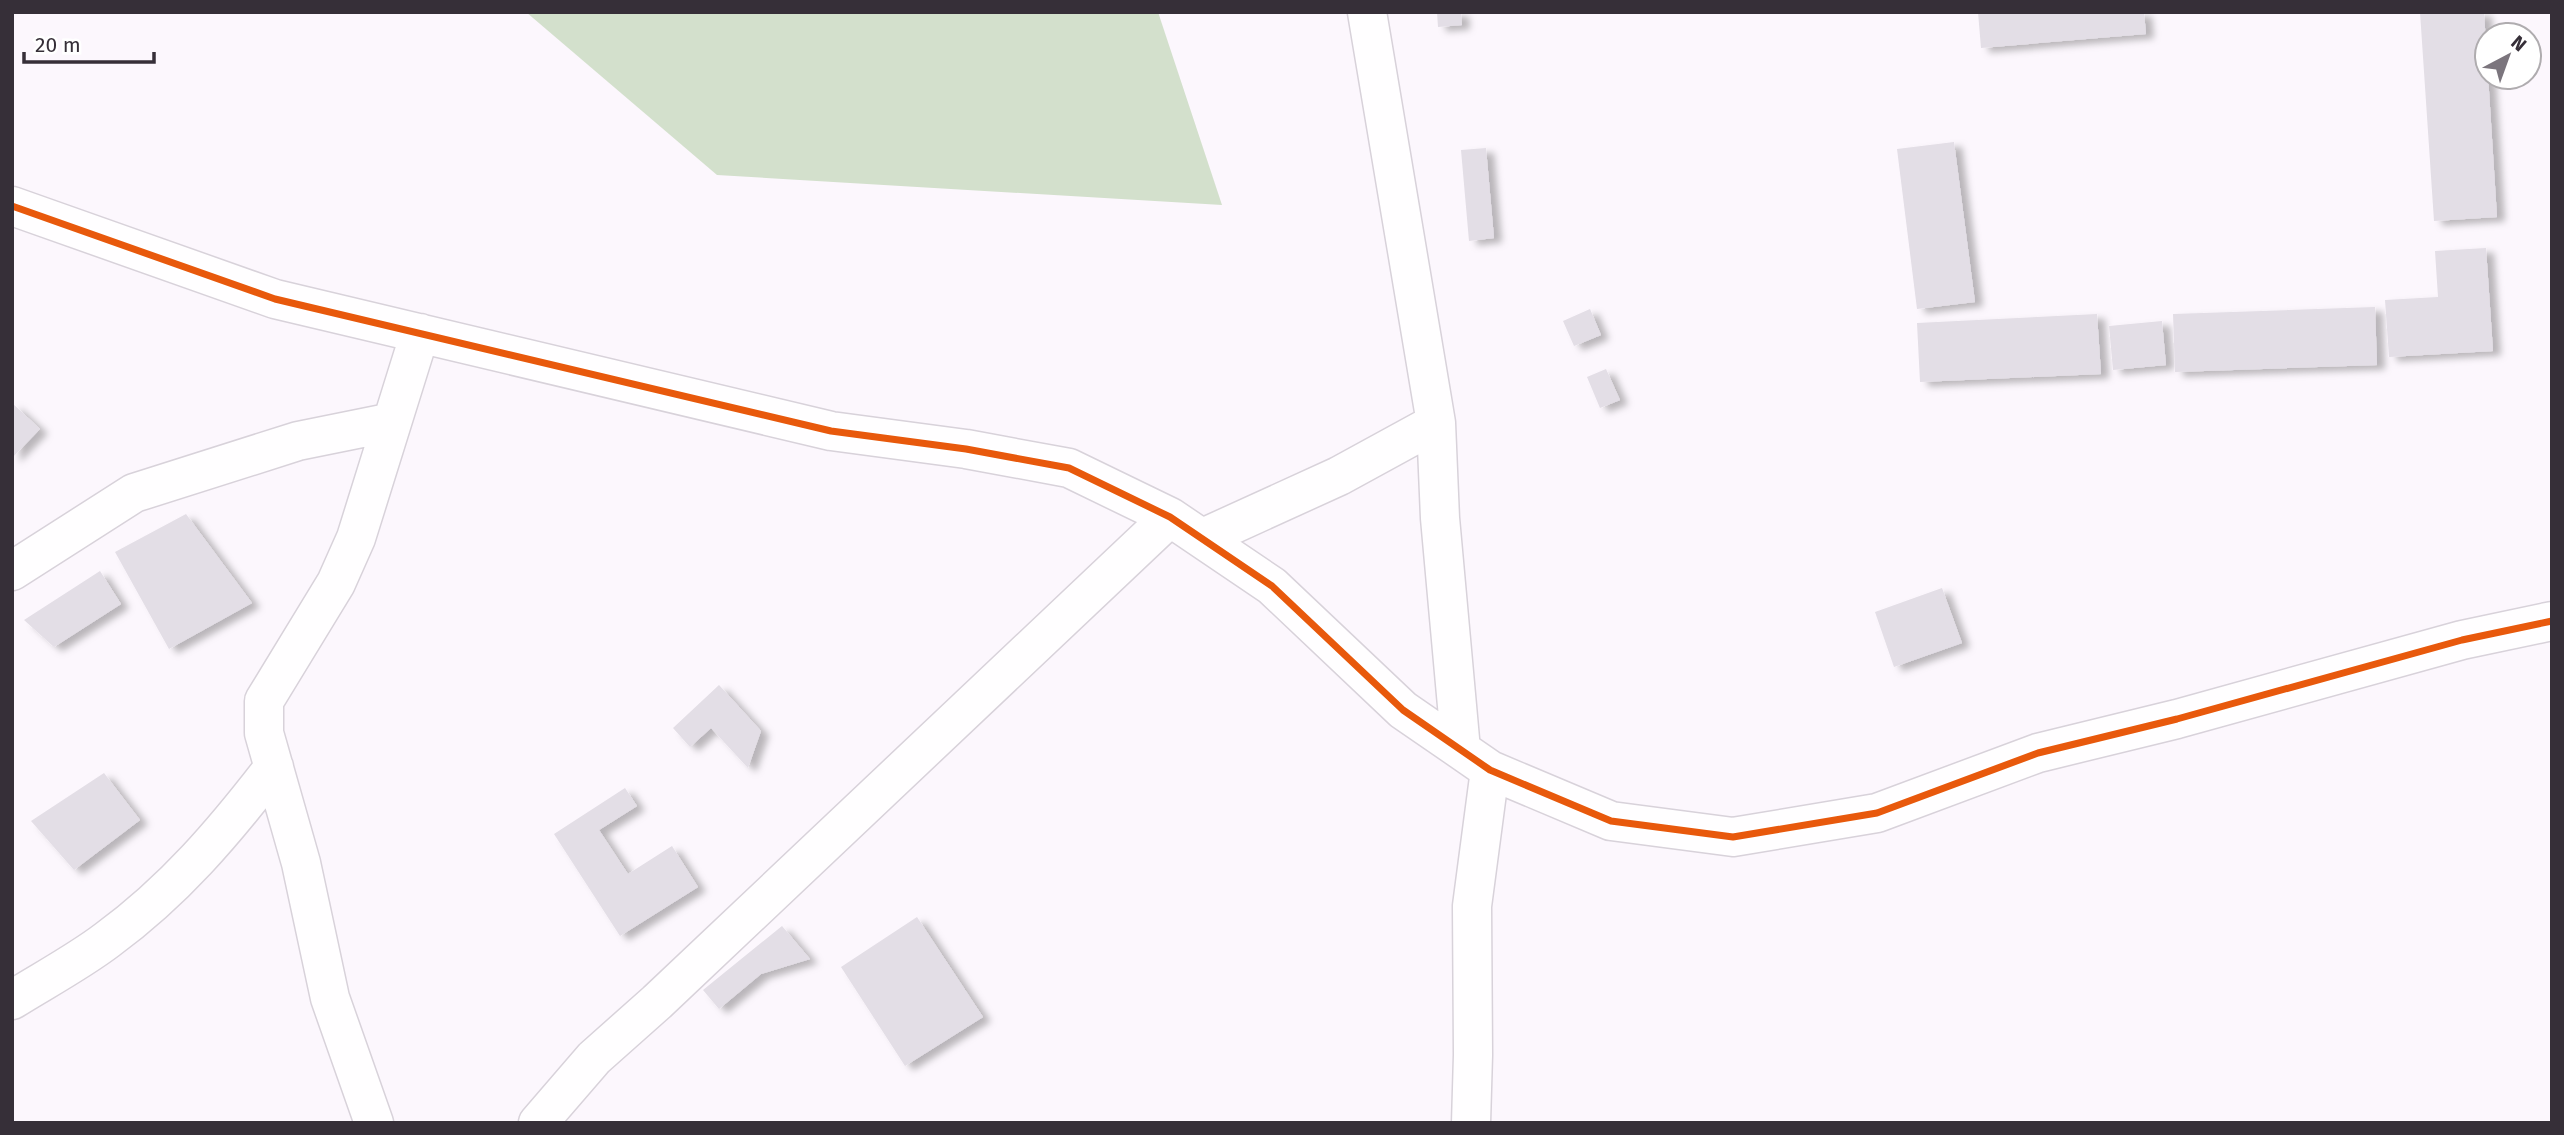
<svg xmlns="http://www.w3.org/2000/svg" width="2564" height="1135" font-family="'Fira Sans',sans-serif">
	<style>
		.green { fill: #d3e0cc }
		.building { fill: #e3dee6; filter: url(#shadow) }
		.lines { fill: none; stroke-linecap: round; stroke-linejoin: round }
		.minor-casing { stroke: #d8d2da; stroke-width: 41 }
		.minor { stroke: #fffeff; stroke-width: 38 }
		.cycleway-casing { stroke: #fff; stroke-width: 11 }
		.cycleway { stroke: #e8590c; stroke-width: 7 }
	</style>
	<defs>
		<filter id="shadow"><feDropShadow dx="8" dy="4.5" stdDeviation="3.5" flood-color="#0004"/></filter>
	</defs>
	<rect width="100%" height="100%" fill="#fcf7fd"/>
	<path class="green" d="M526,12H1158L1222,205L717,175Z"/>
	<path class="building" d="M1437,12H1461L1462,25L1438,27Z
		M1978,12H2144L2146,34L1981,48Z
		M2420,12H2484L2497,217L2434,221Z
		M1954,142L1975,302L1917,309L1897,149Z
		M1486,148L1494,238L1469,241L1461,150Z
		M2486,248L2493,351L2389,357L2385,300L2438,297L2435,251Z
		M2375,307L2377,365L2175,372L2173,314Z
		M1590,309L1601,335L1574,346L1563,321Z
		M2097,314L2101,374L1920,382L1917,323Z
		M2162,321L2166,365L2113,370L2109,326Z
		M1606,369L1620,400L1600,408L1587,377Z
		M12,403L40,429L12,458Z
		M186,514L252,603L169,649L115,552Z
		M100,571L121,604L54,647L24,620Z
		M1942,588L1962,643L1894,667L1875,612Z
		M719,685L761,731L748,768L711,728L690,747L673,728Z
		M104,773L140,820L74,870L31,821Z
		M625,788L637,806L599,830L628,874L672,846L698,887L620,936L554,834Z
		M917,917L983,1017L905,1066L841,967Z
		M782,926L810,959L761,974L719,1009L703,990Z"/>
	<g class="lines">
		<defs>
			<path id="minor" d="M1367,12L1436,423L1440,518L1461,750
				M12,206L275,299L831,431L966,449L1069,468L1170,517L1272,586L1403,710L1490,770L1611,821L1733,837L1877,813L2038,753L2177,719L2462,640L2552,621
				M1203,538L1339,476L1436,423
				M12,571L134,493L298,441L392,422
				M12,1000C44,980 78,962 107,940C174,891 224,832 274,767
				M374,1123L330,998L301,863L264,733V701L336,583L356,538L420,333
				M538,1123L594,1058L657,1002L1170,517
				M1471,1123L1473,1055L1472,906L1490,770"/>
		</defs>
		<use href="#minor" class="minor-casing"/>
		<use href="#minor" class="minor"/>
		<defs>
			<path id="cycleway" d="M12,206L275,299L831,431L966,449L1069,468L1170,517L1272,586L1403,710L1490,770L1611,821L1733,837L1877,813L2038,753L2177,719L2462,640L2552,621"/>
		</defs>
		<use href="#cycleway" class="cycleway-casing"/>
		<use href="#cycleway" class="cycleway"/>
	</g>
	<rect width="2564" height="1135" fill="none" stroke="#362f38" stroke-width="28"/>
	<g transform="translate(2508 56) rotate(41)"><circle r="33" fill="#ffffff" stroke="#afacaf" stroke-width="2"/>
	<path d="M0-5L12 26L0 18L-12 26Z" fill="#7b757d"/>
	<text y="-10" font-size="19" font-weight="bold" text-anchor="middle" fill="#362f38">N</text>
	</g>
	<path d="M24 52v10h130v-10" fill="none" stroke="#362f38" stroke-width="3.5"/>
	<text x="35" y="52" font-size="21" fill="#362f38" stroke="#ffffff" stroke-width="5" paint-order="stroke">20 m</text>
</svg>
